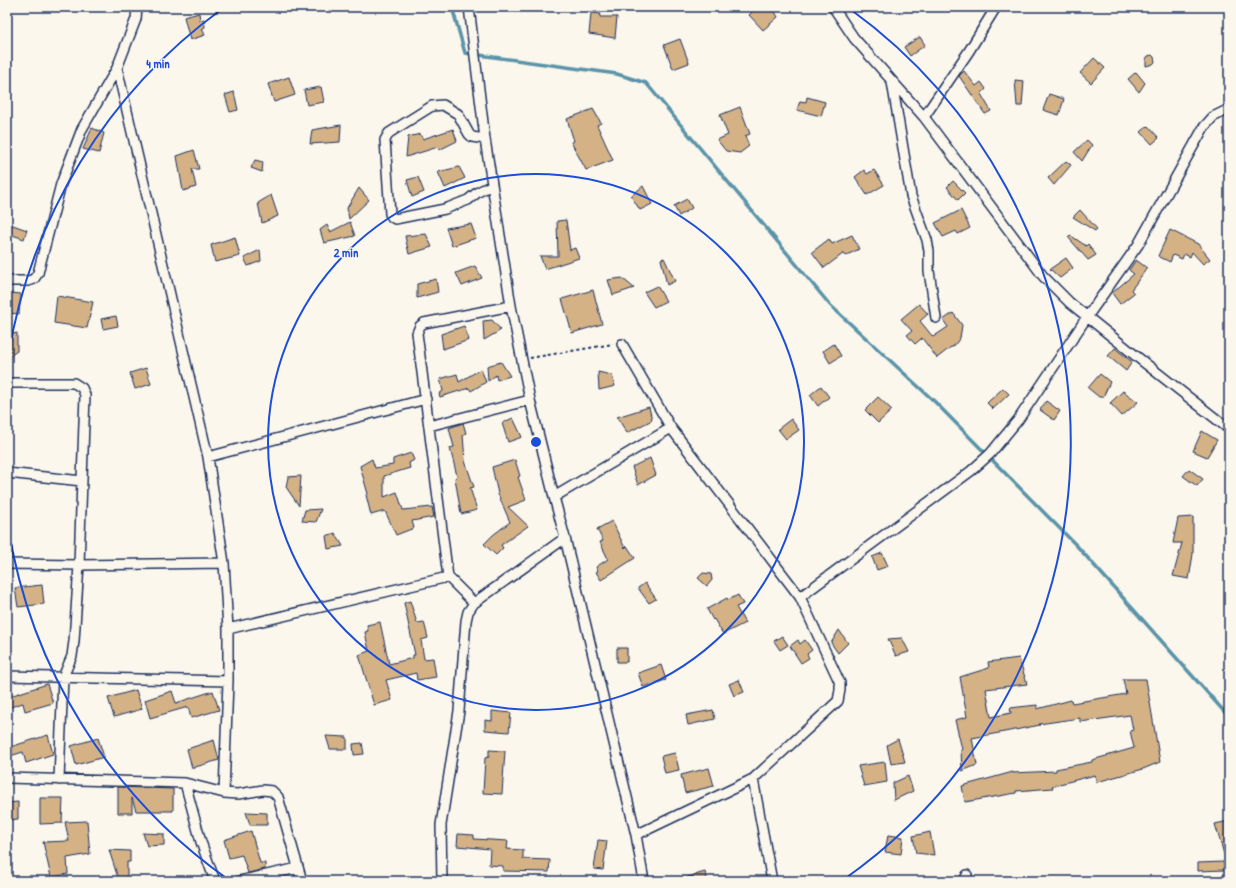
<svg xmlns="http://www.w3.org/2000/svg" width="1236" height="888" font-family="'Patrick Hand',sans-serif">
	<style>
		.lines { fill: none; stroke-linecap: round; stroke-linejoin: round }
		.stream { stroke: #5a93a9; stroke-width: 3.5 }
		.building { fill: #d4b286; stroke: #1b2f5e }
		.minor-casing { stroke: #1b2f5e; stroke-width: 12 }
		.path { stroke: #1b2f5e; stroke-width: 2; stroke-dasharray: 3 3; stroke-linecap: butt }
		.minor { stroke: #fbf7ec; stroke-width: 9 }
		.ring { fill: none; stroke: #1d4ed8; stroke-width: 2 }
		.centre { fill: #1d4ed8; stroke: #fbf7ec; stroke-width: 2 }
		.ring-label { font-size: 12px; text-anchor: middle; font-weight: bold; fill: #1d4ed8; stroke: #fbf7ec; stroke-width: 3; stroke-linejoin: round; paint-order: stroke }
	</style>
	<rect width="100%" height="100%" fill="#fbf7ec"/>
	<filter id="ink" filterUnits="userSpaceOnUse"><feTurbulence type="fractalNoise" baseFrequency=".025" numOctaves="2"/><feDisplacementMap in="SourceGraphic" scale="8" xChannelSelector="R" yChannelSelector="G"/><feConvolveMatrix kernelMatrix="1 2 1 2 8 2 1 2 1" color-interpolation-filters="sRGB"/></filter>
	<g filter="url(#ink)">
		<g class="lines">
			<path class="stream" d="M452,7L465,53L617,74L646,83L830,305L934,401L1077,546L1229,717"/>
		</g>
		<path class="building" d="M757,7H772L778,17L763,30L749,15Z
			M199,13L200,20L204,19L205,27L202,29L205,35L190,40L184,17Z
			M591,13L601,14L600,17H617L615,38L589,34Z
			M920,37L925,45L910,56L904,47Z
			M680,39L689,63L673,69L664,45Z
			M1152,55L1154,57L1155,62L1153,64L1146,66V59L1148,56Z
			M1094,58L1105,68L1091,83L1080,73Z
			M964,71L976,86L981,82L986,89L981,94L991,111L985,114L959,76Z
			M1136,72L1145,83L1139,92L1128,79Z
			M289,77L295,95L274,102L268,84Z
			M1015,80L1024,81L1022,106H1017Z
			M321,87L324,102L307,105L304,90Z
			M234,92L238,110L230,112L225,95Z
			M1049,94L1064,99L1059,115L1043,110Z
			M807,97L825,102L821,116L797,110L800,101L806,102Z
			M740,107L750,134L745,136L749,146L740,153L726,151L717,140L728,135L720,115Z
			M593,109L601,123L597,125L613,160L586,170L571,142L574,141L567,119Z
			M341,125L340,142L310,144L312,130Z
			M1148,126L1159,138L1152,144L1141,132Z
			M92,128L104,133L99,153L83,149Z
			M453,129L457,141L439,150L438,147L406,157L408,137L420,134L423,139Z
			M1087,140L1092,145L1082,161L1074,152Z
			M194,150L199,169H192L196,187L183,191L177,156Z
			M255,160L263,162L262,172L251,168Z
			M1066,161L1071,165L1054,185L1048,178Z
			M459,167L465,178L445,188L438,172Z
			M864,170L867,174L874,170L884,185L867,195L855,177Z
			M418,177L424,192L412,197L407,180Z
			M953,181L965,193L958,200L947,187Z
			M643,186L652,204L640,210L631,196Z
			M359,188L369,200L349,219L347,208Z
			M271,195L278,216L262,223L258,203Z
			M687,199L692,208L679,216L674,206Z
			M961,210L970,228L958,234L956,231L943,237L935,223Z
			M1080,210L1097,229L1095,231L1073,217Z
			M566,220L570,250L575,248L579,258L545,269L540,256H558L557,221Z
			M350,222L355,236L324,243L320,230L327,225L330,232Z
			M10,224L27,230L24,239L7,233Z
			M471,224L476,238L452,246L446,228Z
			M1170,230L1198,244L1210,259L1203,264L1192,252L1190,257L1184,254L1182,259L1173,255L1170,262L1158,256Z
			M426,234L432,247L409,254L405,236Z
			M852,235L859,249L845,256L844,253L824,268L812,252L829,239L832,244Z
			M1070,235L1086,246L1088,244L1096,255L1088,260L1068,237Z
			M235,237L240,256L215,262L211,245Z
			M260,250L261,261L248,266L244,258Z
			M664,258L675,281L667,285L661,259Z
			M1066,258L1073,268L1060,278L1050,269Z
			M1136,260L1147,268L1131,290L1134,293L1120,304L1112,293L1134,274L1129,270Z
			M475,266L482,278L462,286L456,273Z
			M622,278L634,288L613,295L608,280Z
			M436,279L438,292L417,298V284Z
			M657,286L666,301L654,307L644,292Z
			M593,290L602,324L572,333L562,299Z
			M9,293L21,294L19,314L7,313V298H9Z
			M57,296L93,302L87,328L54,323Z
			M919,304L928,314L920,321L933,337L948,327L943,320L953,313L962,325L960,338L953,347H951L937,358L922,338L915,344L907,335L912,331L901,319Z
			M116,316L118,326L103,329L101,319Z
			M492,320L501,330L484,340L483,321Z
			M464,326L469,340L443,349L441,334Z
			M17,333V351L7,358V335Z
			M834,344L841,356L830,363L823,351Z
			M1115,348L1132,362L1126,371L1108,356Z
			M501,362L510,376L497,380L496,375L488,381L487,366Z
			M146,368L151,384L135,389L130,373Z
			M481,369L486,382L471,391L469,388L440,397L439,394L443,391L440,379L457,374L459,382Z
			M598,372L612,375L615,386L599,390Z
			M1100,374L1110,382L1103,397H1099L1088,388Z
			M821,386L829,397L818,406L810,395Z
			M1003,388L1009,394L993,409L987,403Z
			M1123,391L1138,402L1122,416L1110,403Z
			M878,397L892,410L878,423L865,410Z
			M1046,401L1060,411L1054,420L1040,410Z
			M649,407L652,420L627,433L617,417Z
			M513,418L522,437L508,442L502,423Z
			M791,419L799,430L786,439L778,429Z
			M463,423L466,433L463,435L465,461L474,487L470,488L477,510L461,514L455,478L457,476L450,448L454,447L449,428Z
			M1202,431L1217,440L1207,457L1193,451Z
			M411,453L414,460L409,463L410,468L384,476V497L397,492L403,510L432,507L434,517L412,521L414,528L396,535L385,511L371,515L366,495L368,494L360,466L372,459L375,468L393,465V459Z
			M650,458L656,475L638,485L632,467Z
			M515,460L520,476L518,477L526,500L508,507L528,526L501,545L503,548L496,555L484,544L493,535L510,522L498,494L492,467Z
			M1189,469L1203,479L1197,486L1183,476Z
			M301,476L299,506L286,487L288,477Z
			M321,509L316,522L302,521L305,510Z
			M1193,517V554L1189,579L1173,576L1182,543H1173L1178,518Z
			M612,521L625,548L627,546L635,558L601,580L596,572L598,571L596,567L608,559L600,542L603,541L597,529Z
			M335,533L343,546L328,549L326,536Z
			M882,553L888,566L877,570L872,557Z
			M703,573L711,574L712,580L707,586L698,578Z
			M645,583L656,599L649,603L638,588Z
			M42,585L44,604L18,607L15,588Z
			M738,595L743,604L736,607L745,623L723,634L714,619L713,620L707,609L727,598L728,600Z
			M410,601L417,623L424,622L428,638L421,640L424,659L433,658L436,677L417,680L416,673L386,680L392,700L374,705L359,655L369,651L365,632L368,631L367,625L380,622L389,664L413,658V655H415L404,603Z
			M839,630L848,643L838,653L831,643Z
			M782,636L788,645L780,650L774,641Z
			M902,638L909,652L896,656L888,639Z
			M798,640L800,644L805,640L812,650L807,654L809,658L801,663L790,646Z
			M617,648H627V662H617Z
			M1019,658L1027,684L986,689L991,717L1011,713L1010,708L1037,705V709L1071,700L1072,703L1126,694L1123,679H1146L1160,762L1143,769L1097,782L1095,775L1052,786L1053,788L1016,791V793L965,802L962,786L1013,772V773L1056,771V769L1092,762V760L1134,748L1130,731L1133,730L1130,715L1080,722V718L1039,724L1040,725L1015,730L972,738L977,765L962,771L961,750L962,749L955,720L967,717L960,677L989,668L988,662Z
			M661,665L666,680L643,687L638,673Z
			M739,680L744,692L734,696L729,684Z
			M47,684L53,703L25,711L23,703L7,708V697Z
			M136,690L142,709L114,717L108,698Z
			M172,691L176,703L213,691L219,710L191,718L188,707L150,718L145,700Z
			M713,710L715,719L688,725L686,715Z
			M492,711L511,713L509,732L485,730V720L492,721Z
			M48,735L53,754L26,763L23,752L7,757V748Z
			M326,736L347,737V749H330Z
			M98,738L104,757L76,765L71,746Z
			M898,739L905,762L891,764L887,745Z
			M214,740L219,760L192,768L187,749Z
			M362,743L364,754L354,755L353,744Z
			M489,750L505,751L502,794L483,793L485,758L489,757Z
			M675,753L679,770L665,773L661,756Z
			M885,762L887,782L864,786L858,766Z
			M709,768L714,786L685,793L681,775Z
			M908,776L913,791L894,800L893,783Z
			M118,787L173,789V811H136L132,798V813H118Z
			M40,798H63L62,823L40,824Z
			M18,802V819L7,820V803Z
			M246,812L267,813V825H250Z
			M87,821L90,854L67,858L68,874L51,877L43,842L69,841L65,822Z
			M1229,821V863L1227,864L1215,824Z
			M251,831L260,863H265V869L248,873L242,855L229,858L224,840Z
			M930,832L934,855L916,853L913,836Z
			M143,833L164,834V845L147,846Z
			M458,834L474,835V839L508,841L507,849L523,850V859L550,860L549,872L503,871V866L489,865L490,849L457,846Z
			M888,835L903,837L901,854L885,852Z
			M598,840L607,841L603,870L594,869Z
			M109,850L130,851V862H127V881H119Z
			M1224,862L1225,870L1198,871V863Z
			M705,872L708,881H682L681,879Z"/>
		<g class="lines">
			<defs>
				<path id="minor" d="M469,7L485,139L511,306L530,400L554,497L565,538L636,835L644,881
					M833,7L854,38L924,117L1043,276L1070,303L1141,360L1229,429
					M117,68L208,457L224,563L228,629V681L224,793
					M892,82L911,196L927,240L929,251V271L936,318
					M924,117L969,51L996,7
					M485,139L472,137L469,134L458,114L443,105L432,106L389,133L385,140L390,214L392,217L395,219L445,209L468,200L478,192L492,185
					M7,281H28L34,279L38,273L61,184L82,129L117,68L136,19L137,7
					M622,344L671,428L800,597L840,683V690L838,701L753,779L636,835
					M7,383H74L82,388L85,395L79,565L74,641L72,656L63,677L59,780
					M429,426L530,400
					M208,457L426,399
					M7,473L82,481
					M554,497L671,428
					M7,564L79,565L224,563
					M800,597L971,471L990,454L1018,420L1087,317L1138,245L1204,127L1213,117L1229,109
					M474,603L448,577L417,333L420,326L424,323L511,306
					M228,629L448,577
					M7,676L228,681
					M7,778L185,783L224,793L238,794L263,790L272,791L278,797L302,881
					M753,779L772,881
					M185,783L201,842L215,881
					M239,881L298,868
					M442,881L441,825L459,711L466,621L468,612L474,603L565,538
					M964,881L967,875"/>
			</defs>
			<use href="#minor" class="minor-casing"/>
			<path class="path" d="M530,358L613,344"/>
			<use href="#minor" class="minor"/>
		</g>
	</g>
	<g class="ring">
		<circle cx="536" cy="442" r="268"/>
		<path d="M229 880A535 535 0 0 1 8 526M8 358A535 535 0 0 1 222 9M850 9A535 535 0 0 1 843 880"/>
	</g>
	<circle cx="536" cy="442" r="6" class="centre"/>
	<g class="ring-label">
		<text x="158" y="68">4 min</text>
		<text x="346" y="257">2 min</text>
	</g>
	<rect width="1236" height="888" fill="none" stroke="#fbf7ec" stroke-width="24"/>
	<rect x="12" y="12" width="1212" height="864" fill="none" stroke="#1b2f5e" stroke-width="1.5" filter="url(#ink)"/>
</svg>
